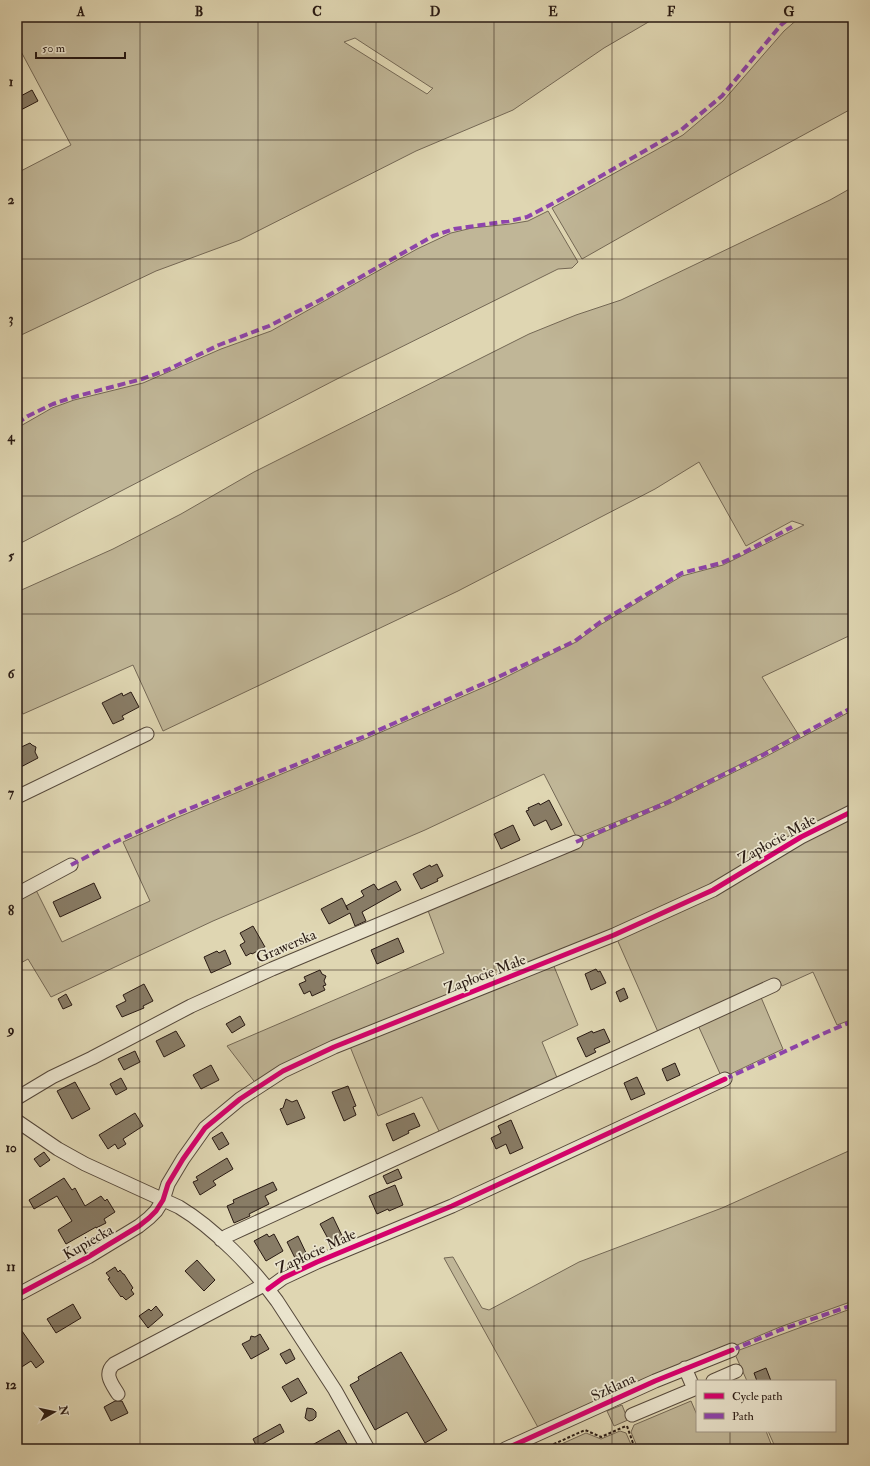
<svg xmlns="http://www.w3.org/2000/svg" width="870" height="1466" font-family="'IM FELL Double Pica',serif">
	<style>
		.green { fill: #c0b697; stroke: #746855; fill-rule: evenodd }
		.building { fill: #887c66; stroke: #291a13 }
		.lines { fill: none; stroke-linecap: round; stroke-linejoin: round }
		.minor-casing { stroke: #56493b; stroke-width: 15 }
		.path { stroke: #291a13; stroke-width: 2; stroke-dasharray: 3 2; stroke-linecap: butt }
		.minor { stroke: #eae4cd; stroke-width: 13 }
		.quiet { stroke: #8e44ad; stroke-width: 4; stroke-dasharray: 8 4; stroke-linecap: butt }
		.cycleway-casing { stroke: #eae4cd; stroke-width: 8 }
		.cycleway { stroke: #d6006c; stroke-width: 5 }
		.grid { fill: none; stroke: #291a13; stroke-width: 1; stroke-opacity: 0.55 }
		.labels { text-anchor: middle; stroke-width: 3.5; stroke-linejoin: round; paint-order: stroke }
		.street-label { font-size: 15px; fill: #291a13; stroke: #eae4cd }
		.neatline { fill: none; stroke: #291a13; stroke-width: 1.5 }
		.grid-label { font-size: 13px; text-anchor: middle; font-weight: bold; fill: #291a13 }
	</style>
	<rect width="100%" height="100%" fill="#dfd6b2"/>
	<filter id="stains"><feTurbulence type="fractalNoise" baseFrequency=".005" numOctaves="4"/><feColorMatrix values="0 0 0 0 .2 0 0 0 0 .09 0 0 0 0 .02 0 0 0 .5 -.17"/></filter>
	<radialGradient id="worn" r=".72"><stop offset=".6" stop-color="#630" stop-opacity="0"/><stop offset="1" stop-color="#630" stop-opacity=".3"/></radialGradient>
	<path class="green" d="M17,17H657L604,48L513,110L416,151L240,240L156,271L17,337V173L71,145L17,44ZM355,38L432,88H433L427,94L344,42Z
		M800,17H853V108L737,171L582,259L552,208L683,135L723,101L784,31Z
		M853,187V634L762,677L798,734L763,753L667,801L577,838L544,774L425,830L213,921L51,997L28,959L17,965V898L35,888L62,942L150,901L123,842L176,818L363,740L498,681L576,642L600,625L682,576L723,565L804,525L792,521L746,546L699,462L655,489L458,591L163,731L133,665L23,714L17,702V592L113,549L181,514L254,472L529,334L576,315L621,300L830,200Z
		M548,211L578,262L572,268L558,269L335,380L17,545V428L52,408L74,400L143,383L221,349L271,331L417,249L451,233L472,228L510,224L528,221Z
		M853,710V808L712,887L257,1085L227,1046L444,953L427,908L669,804L765,757Z
		M853,815V1019L837,1025L813,972L782,986L779,980L658,1032L616,937Z
		M553,964L578,1025L542,1042L558,1080L441,1135L422,1097L378,1116L349,1044Z
		M760,995L783,1049L722,1078L697,1023Z
		M853,1149V1301L780,1327L730,1348L540,1431L444,1258L453,1257L482,1308L489,1310L579,1262L722,1208Z
		M853,1308V1449H776L768,1431H835V1381H747L734,1352Z
		M691,1401L697,1415V1431H766L773,1449H638L631,1432L634,1425Z
		M622,1405L628,1420L614,1426L607,1411Z
		M620,1431L626,1433L633,1449H558L557,1446L586,1433L601,1439Z"/>
	<path class="building" d="M32,90L38,101L17,112V98Z
		M131,692L139,707L122,716L124,719L113,724L102,703L122,693L123,696Z
		M30,743L32,745L36,747L35,752L38,758L17,769V749Z
		M549,800L562,825L551,830L546,820L534,826L526,811L529,810L528,808L539,803L540,805Z
		M513,825L520,840L501,849L494,834Z
		M437,864L443,876L437,879L438,881L421,889L413,874L430,865L431,867Z
		M396,881L401,890L362,912L366,921L355,926L350,913L329,924L321,909L342,898L348,910L346,906L364,896L361,891L374,884L378,890Z
		M94,883L101,898L60,917L53,902Z
		M253,926L265,947L252,954L251,953L246,956L240,945L245,942L240,933Z
		M398,938L404,952L377,964L371,950Z
		M225,950L231,964L211,973L204,957L217,951L219,953Z
		M596,969L598,972L600,971L606,983L591,990L585,974Z
		M320,970L322,974L326,976L324,981L326,985L323,986L325,990L312,996L310,991L304,994L299,984L306,981L304,977Z
		M144,984L153,1001L143,1006L144,1008L122,1017L116,1006L126,1001L123,995Z
		M624,988L628,998L620,1002L616,992Z
		M66,994L72,1005L63,1009L58,999Z
		M240,1016L245,1025L232,1033L226,1024Z
		M604,1029L610,1042L594,1049L596,1052L586,1057L577,1038L592,1031L593,1033Z
		M176,1031L185,1046L164,1057L156,1041Z
		M135,1051L140,1062L124,1070L118,1059Z
		M675,1063L680,1075L667,1081L662,1069Z
		M211,1065L219,1080L201,1089L193,1075Z
		M637,1077L645,1094L631,1100L624,1083Z
		M121,1078L127,1089L116,1095L110,1084Z
		M75,1082L90,1109L72,1119L57,1091Z
		M348,1086L356,1106L353,1107L356,1115L344,1121L332,1092Z
		M286,1099L292,1102L297,1100L305,1118L287,1125L280,1109L283,1108Z
		M135,1113L143,1126L123,1139L126,1144L118,1149L115,1144L108,1149L99,1135Z
		M414,1113L420,1126L408,1131L409,1133L393,1141L386,1124Z
		M511,1120L523,1148L510,1154L506,1144L496,1149L491,1138L501,1133L498,1126Z
		M222,1132L229,1144L219,1150L212,1138Z
		M44,1152L50,1160L40,1167L34,1159Z
		M227,1158L233,1169L213,1181L216,1185L200,1195L193,1182L198,1180L196,1177Z
		M398,1169L402,1178L387,1184L383,1176Z
		M64,1178L72,1190L75,1188L85,1206L101,1196L105,1201L107,1199L115,1212L104,1219L106,1223L96,1228V1227L66,1244L58,1230L72,1221L57,1196L34,1209L29,1200Z
		M273,1182L277,1190L265,1196L269,1204L249,1214L250,1216L234,1223L227,1206L234,1203L233,1200Z
		M395,1185L403,1205L389,1211L388,1209L377,1214L369,1196Z
		M333,1217L344,1240L332,1246L320,1224Z
		M267,1234L269,1237L274,1234L283,1251L266,1261L254,1241Z
		M298,1236L308,1257L297,1262L287,1242Z
		M197,1260L215,1280L204,1291L185,1271Z
		M115,1267L118,1272L120,1270L123,1274H124L133,1288L131,1290L134,1294L126,1300L122,1296L121,1297L108,1279L110,1278L106,1273Z
		M73,1304L81,1318L56,1333L47,1319Z
		M156,1306L163,1315L148,1328L139,1316L149,1309L151,1311Z
		M17,1324L44,1362L36,1368L31,1361L17,1370Z
		M260,1334L269,1349L251,1359L242,1344L250,1340L251,1336L255,1337Z
		M290,1349L295,1359L286,1364L280,1354Z
		M401,1352L447,1430L425,1443L407,1412L375,1430L350,1385L359,1380L358,1377Z
		M766,1368L771,1381H757L754,1373Z
		M298,1378L307,1393L291,1402L282,1387Z
		M115,1401H122L128,1413L111,1421L104,1407Z
		M307,1408L313,1409L316,1412V1417L313,1420L309,1421L305,1418Z
		M280,1424L284,1432L257,1447L253,1439Z
		M339,1430L350,1449H305Z"/>
	<g class="lines">
		<defs>
			<path id="minor" d="M17,797L147,734
				M17,894L71,865
				M17,1098L52,1077L92,1058L191,1006L272,969L576,842
				M17,1121L58,1149L85,1164L179,1207C214,1228 253,1268 277,1301L335,1390L368,1449
				M221,1240L227,1236L774,985
				M268,1289L283,1278L317,1262L452,1206L725,1079
				M17,1295L88,1257L139,1226L149,1218L156,1211L163,1200L168,1184L183,1159L205,1128L240,1099L283,1071L334,1047L614,935L713,890L801,837L853,811
				M713,1381L736,1371
				M118,1394C112,1384 103,1374 114,1364L264,1285
				M632,1415L694,1389L685,1368
				M505,1449L655,1381L732,1350"/>
		</defs>
		<use href="#minor" class="minor-casing"/>
		<path class="path" d="M627,1426L635,1449
			M556,1449L554,1444L585,1430L601,1437L626,1426"/>
		<use href="#minor" class="minor"/>
		<path class="quiet" d="M17,423L28,416L53,404L74,397L142,379L167,370L219,345L269,326L320,300L433,236L454,229L509,221L527,217L554,203L681,130L722,96L781,25L791,17
			M576,842L668,802L763,755L853,707
			M71,865L115,842L174,815L363,737L496,678L575,641L599,623L682,573L721,563L739,555L792,527
			M725,1079L827,1032L853,1021
			M732,1350L780,1330L853,1305"/>
		<defs>
			<path id="cycleway" d="M268,1289L283,1278L317,1262L452,1206L725,1079
				M17,1295L88,1257L139,1226L149,1218L156,1211L163,1200L168,1184L183,1159L205,1128L240,1099L283,1071L334,1047L614,935L713,890L801,837L853,811
				M505,1449L655,1381L732,1350"/>
		</defs>
		<use href="#cycleway" class="cycleway-casing"/>
		<use href="#cycleway" class="cycleway"/>
	</g>
	<path class="grid" d="M140,17V1449M258,17V1449M376,17V1449M494,17V1449M612,17V1449M730,17V1381M17,140H853M17,259H853M17,378H853M17,496H853M17,614H853M17,733H853M17,852H853M17,970H853M17,1088H853M17,1207H853M17,1326H853M730,1431V1449"/>
	<g class="labels">
		<g class="street-label">
			<text transform="translate(777 839) rotate(-29)" y="5">Zapłocie Małe</text>
			<text transform="translate(286 946) rotate(-23)" y="5">Grawerska</text>
			<text transform="translate(485 974) rotate(-21)" y="5">Zapłocie Małe</text>
			<text transform="translate(88 1242) rotate(-30)" y="5">Kupiecka</text>
			<text transform="translate(316 1251) rotate(-25)" y="5">Zapłocie Małe</text>
			<text transform="translate(613 1387) rotate(-25)" y="5">Szklana</text>
		</g>
	</g>
	<rect width="870" height="1466" fill="none" stroke="#dfd6b2" stroke-width="44"/>
	<rect x="696" y="1380" width="140" height="52" fill="#eae4cd" stroke="#9d9383"/>
	<rect x="704" y="1393" width="20" height="6" fill="#d6006c" stroke="#9d9383"/>
	<text x="732" y="1400" font-size="12" fill="#291a13">Cycle path</text>
	<rect x="704" y="1413" width="20" height="6" fill="#8e44ad" stroke="#9d9383"/>
	<text x="732" y="1420" font-size="12" fill="#291a13">Path</text>
	<g transform="translate(54 1412) rotate(81)" stroke="#eae4cd" stroke-width="3" paint-order="stroke">
	<path d="M0-3L7 15L0 10L-7 15Z" fill="#291a13"/>
	<text y="-6" font-size="11" font-weight="bold" text-anchor="middle" fill="#291a13">N</text>
	</g>
	<path d="M36 52v6h89v-6" fill="none" stroke="#291a13" stroke-width="2"/>
	<text x="42" y="52" font-size="12" fill="#291a13" stroke="#eae4cd" stroke-width="3" paint-order="stroke">50 m</text>
	<rect x="22" y="22" width="826" height="1422" class="neatline"/>
	<g class="grid-label">
		<text x="81" y="16">A</text>
		<text x="199" y="16">B</text>
		<text x="317" y="16">C</text>
		<text x="435" y="16">D</text>
		<text x="553" y="16">E</text>
		<text x="671" y="16">F</text>
		<text x="789" y="16">G</text>
		<text x="11" y="86">1</text>
		<text x="11" y="204">2</text>
		<text x="11" y="323">3</text>
		<text x="11" y="441">4</text>
		<text x="11" y="560">5</text>
		<text x="11" y="678">6</text>
		<text x="11" y="797">7</text>
		<text x="11" y="915">8</text>
		<text x="11" y="1034">9</text>
		<text x="11" y="1152">10</text>
		<text x="11" y="1271">11</text>
		<text x="11" y="1389">12</text>
	</g>
	<rect width="100%" height="100%" filter="url(#stains)"/>
	<rect width="100%" height="100%" fill="url(#worn)"/>
</svg>
